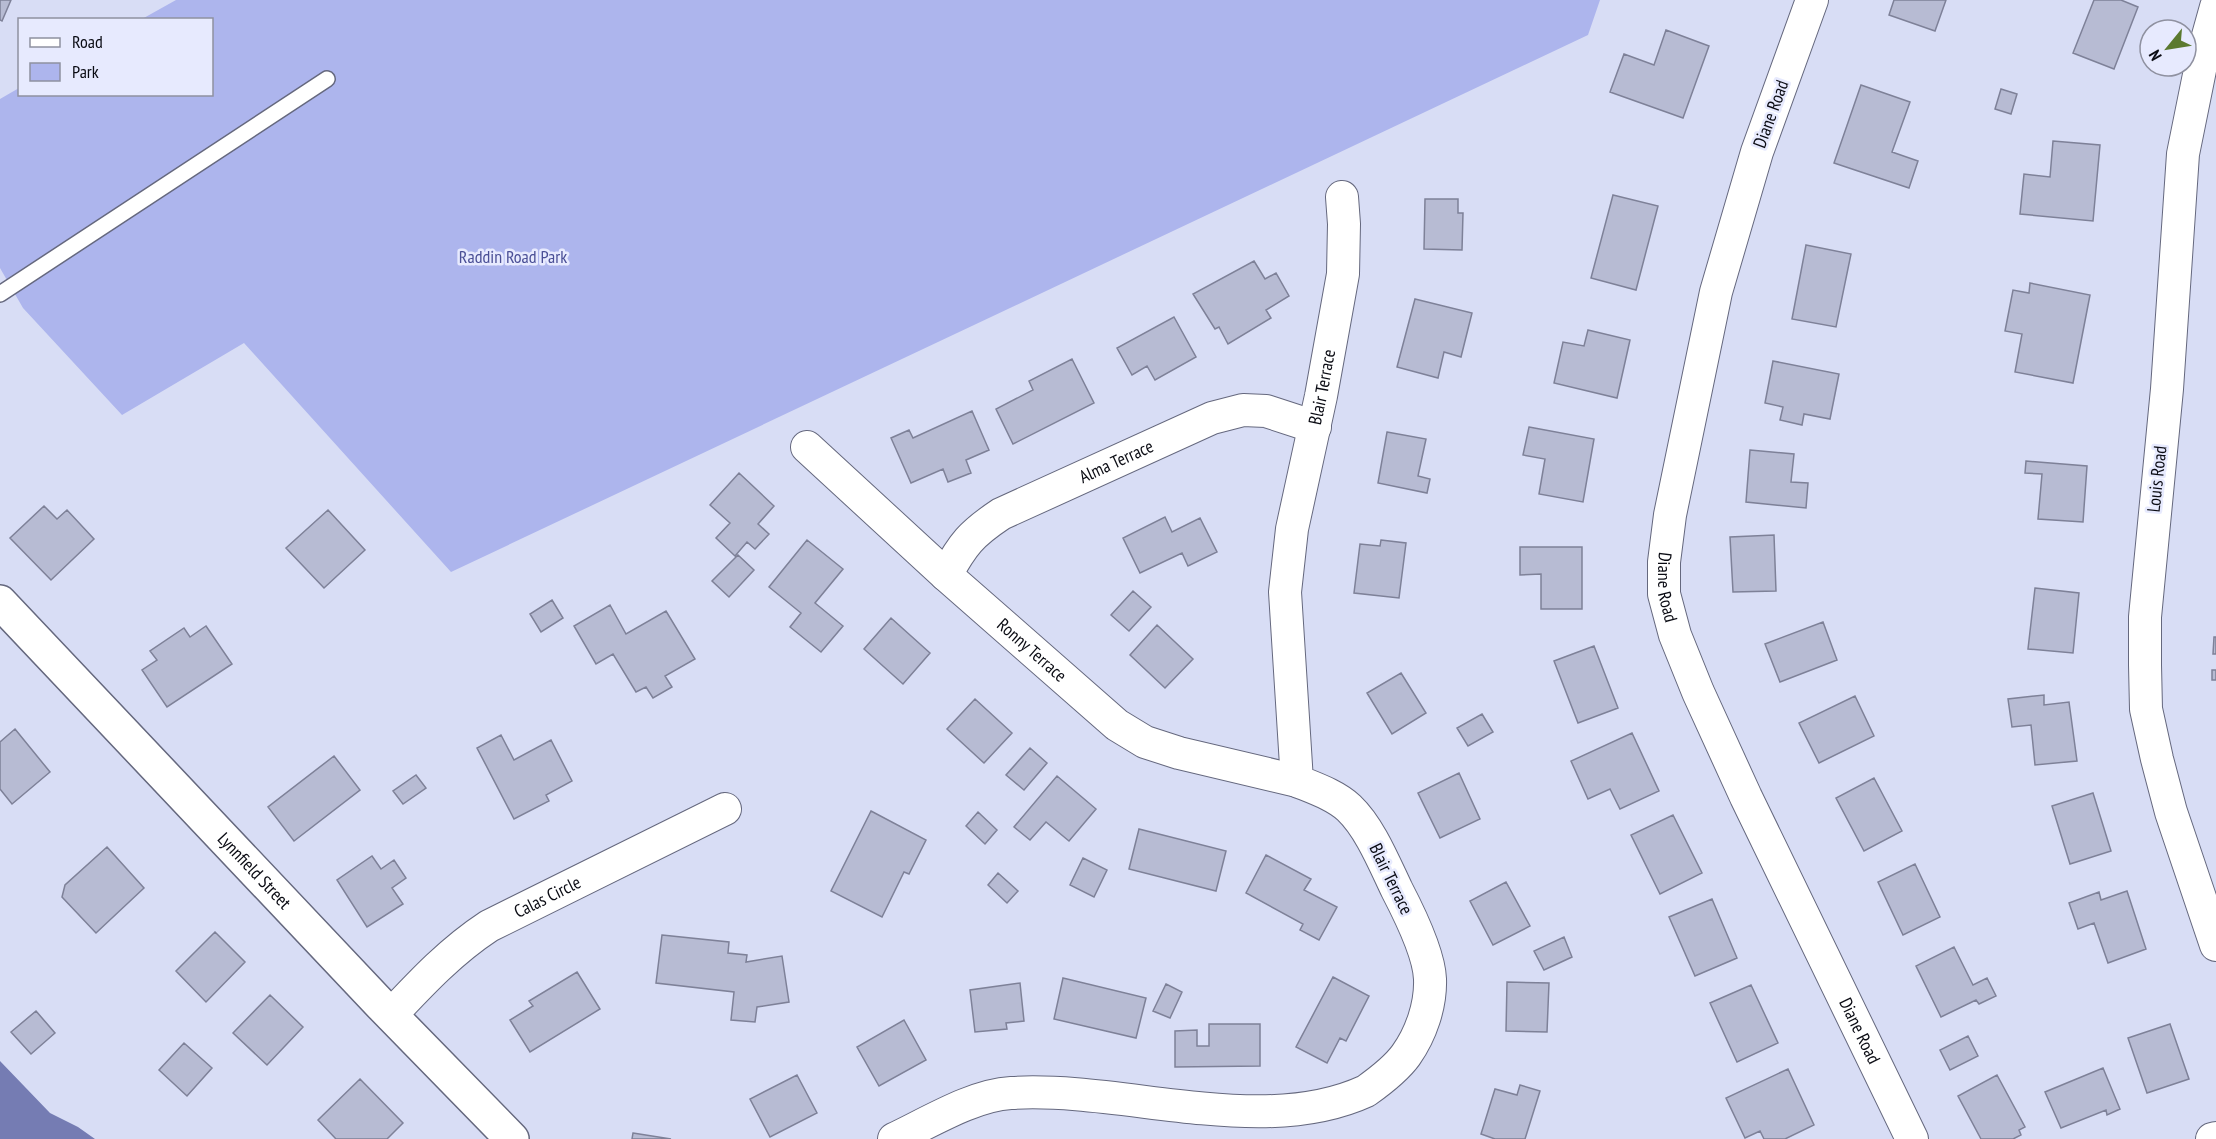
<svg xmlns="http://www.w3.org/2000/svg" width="2216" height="1139" font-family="'PT Sans Narrow',sans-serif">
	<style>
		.green { fill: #adb5ed }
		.water { fill: #757cb3 }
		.building { fill: #b7bbd3; stroke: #7e8198; stroke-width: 1.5 }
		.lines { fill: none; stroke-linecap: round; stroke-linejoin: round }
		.lane-casing { stroke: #65687e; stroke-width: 18 }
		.street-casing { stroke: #65687e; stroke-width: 34 }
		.primary-casing { stroke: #65687e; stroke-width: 36 }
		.lane { stroke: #fff; stroke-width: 15 }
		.street { stroke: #fff; stroke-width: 32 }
		.primary { stroke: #fff; stroke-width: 33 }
		.labels { text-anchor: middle; stroke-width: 5; stroke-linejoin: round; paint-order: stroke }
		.street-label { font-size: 18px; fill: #0a0b13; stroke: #e7eafe }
		.park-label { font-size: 18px; fill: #4a4f96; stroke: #e7eafe }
	</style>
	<rect width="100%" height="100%" fill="#d8ddf5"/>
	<path class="green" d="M176,0H1600L1588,35L451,572L244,343L122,415L23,308L0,268V99L19,88L20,94H212V20L142,19Z"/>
	<path class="water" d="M0,1061L50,1113L78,1127L95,1139H0Z"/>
	<path class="building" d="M0,0H11L2,21L0,20Z
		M1894,0H1946L1935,31L1889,15Z
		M2094,0H2121L2138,7L2114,69L2073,53Z
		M1666,30L1709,46L1683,118L1610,92L1624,54L1654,65Z
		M1861,85L1910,102L1892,152L1918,161L1909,188L1834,163Z
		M2001,89L2017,94L2011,114L1995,109Z
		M2053,141L2100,145L2093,221L2020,214L2024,174L2050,177Z
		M1613,195L1658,206L1636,290L1591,278Z
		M1425,199H1458V213H1463L1462,250L1424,249Z
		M1806,245L1851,254L1836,327L1792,319Z
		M1254,261L1265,279L1276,273L1289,296L1266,310L1271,318L1228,344L1219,327L1215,329L1193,294Z
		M2030,283L2090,295L2073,383L2015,372L2022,334L2005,331L2013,290L2029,293Z
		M1415,299L1472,313L1461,357L1444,352L1438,378L1397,367Z
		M1174,317L1196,357L1155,380L1147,366L1132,375L1117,348Z
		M1588,330L1630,340L1617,398L1554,383L1563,342L1584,346Z
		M1072,359L1094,403L1013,444L996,409L1033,390L1029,381Z
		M1773,361L1839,374L1830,419L1804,414L1802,425L1780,420L1783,407L1765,403Z
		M972,411L989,450L966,460L971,473L948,482L943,469L911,483L891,438L909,430L913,438Z
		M1529,427L1594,439L1583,502L1539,494L1545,459L1523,455Z
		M1387,432L1426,439L1418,476L1430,479L1427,493L1378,483Z
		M1750,450L1794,454L1791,482L1808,483L1806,508L1746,502Z
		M2026,461L2087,466L2083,522L2038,519L2042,474L2025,473Z
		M739,473L774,506L758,524L769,534L755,549L747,542L735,556L716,538L730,523L710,505Z
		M44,506L57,519L67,510L94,539L51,580L10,538Z
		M328,510L365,550L324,588L286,548Z
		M1165,517L1172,532L1200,518L1217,552L1188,566L1182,553L1140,573L1123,538Z
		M1774,535L1776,591L1733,592L1730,537Z
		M807,540L843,569L815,603L843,626L821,652L790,627L801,613L769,587Z
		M1381,540L1406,543L1399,598L1354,593L1360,544L1380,546Z
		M1520,547H1582V609H1541V574L1520,575Z
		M738,555L754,570L729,597L712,581Z
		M2035,588L2079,593L2073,653L2028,649Z
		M1133,591L1151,607L1129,631L1111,615Z
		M552,600L563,618L541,632L530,614Z
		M610,605L626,634L666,611L695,659L665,676L672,687L653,698L646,687L636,692L613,654L596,664L574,626Z
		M891,618L930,653L903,684L864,649Z
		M1823,622L1837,660L1780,682L1765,644Z
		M1157,625L1193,659L1165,688L1130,655Z
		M206,626L232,664L167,707L142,670L157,660L150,651L184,628L190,637Z
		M2214,637H2216V654H2213Z
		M1594,646L1618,708L1578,723L1554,661Z
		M2212,670H2216V680H2212Z
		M1401,673L1426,713L1392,734L1367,693Z
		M2044,695V705L2069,702L2077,761L2035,765L2031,725L2012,727L2008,699Z
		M1855,696L1874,736L1819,763L1799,723Z
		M975,699L1012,733L984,763L947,729Z
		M1482,714L1493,732L1468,746L1457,728Z
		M15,729L50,772L12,804L0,789V742Z
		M1632,733L1659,791L1620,809L1610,789L1588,799L1571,761Z
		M501,735L514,760L551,740L572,781L546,795L549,801L514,819L477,748Z
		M1030,748L1047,763L1024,790L1006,775Z
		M334,756L360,790L294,841L268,807Z
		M1459,773L1480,819L1440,838L1418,793Z
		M416,775L426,788L403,804L393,791Z
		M1057,776L1096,809L1069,841L1046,822L1030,840L1014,827Z
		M1874,778L1902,831L1864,851L1836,798Z
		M2093,793L2111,851L2070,864L2052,806Z
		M871,811L926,840L909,874L904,872L882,917L831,891Z
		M978,812L997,830L985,844L966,826Z
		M1673,815L1702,873L1660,894L1631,835Z
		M1139,829L1226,851L1216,891L1129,869Z
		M107,847L144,888L96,933L62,897L65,885Z
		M1266,855L1311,879L1304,890L1337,907L1319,940L1300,930L1303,924L1246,893Z
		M372,856L381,869L394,860L406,878L392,888L403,904L367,927L337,880Z
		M1083,858L1107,870L1094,897L1070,885Z
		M1915,864L1940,917L1903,935L1878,882Z
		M998,873L1018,891L1007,903L988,885Z
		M1506,882L1530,926L1493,945L1470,901Z
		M2127,891L2146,949L2108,963L2094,923L2078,929L2069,903L2099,892L2101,900Z
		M1712,899L1737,958L1695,976L1669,917Z
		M215,932L245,962L206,1002L176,971Z
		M662,935L729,942L728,953L747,955L746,962L782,956L789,1002L757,1007L755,1022L731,1020L734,992L656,983Z
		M1564,937L1572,957L1544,970L1534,951Z
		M1954,947L1973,985L1987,978L1996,996L1979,1004L1976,1000L1941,1017L1916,966Z
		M577,972L600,1009L530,1052L510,1020L533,1006L529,1001Z
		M1333,977L1369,996L1346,1041L1340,1038L1327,1063L1296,1047Z
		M1063,978L1146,998L1136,1038L1054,1019Z
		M1507,982L1549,983L1547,1032L1506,1031Z
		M1020,983L1024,1021L1006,1023L1007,1029L975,1032L970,990Z
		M1166,984L1182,992L1170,1018L1153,1011Z
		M1751,985L1778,1043L1737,1062L1710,1003Z
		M270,995L303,1027L267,1065L233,1033Z
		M36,1011L55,1033L31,1054L11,1032Z
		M904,1020L926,1060L879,1086L857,1047Z
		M1209,1024H1260V1066L1175,1067V1031L1197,1030V1046H1209Z
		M2170,1024L2189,1079L2147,1093L2128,1038Z
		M1968,1036L1978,1056L1950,1070L1940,1050Z
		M184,1043L212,1068L187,1096L159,1070Z
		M2103,1068L2120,1109L2107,1115L2106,1110L2061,1128L2045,1092Z
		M1788,1069L1814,1125L1785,1139H1764L1760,1131L1745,1138L1726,1098Z
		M797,1075L817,1113L770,1137L750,1099Z
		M1997,1075L2025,1127L2019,1130L2021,1135L2013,1139H1981L1958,1096Z
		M360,1079L403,1123L387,1139H336L318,1120Z
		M1520,1085L1540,1091L1525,1139H1495L1481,1134L1495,1089L1517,1095Z
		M633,1133L671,1139H632Z"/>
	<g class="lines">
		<defs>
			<path id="lane" d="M0,294L327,79"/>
			<g id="street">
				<path id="s1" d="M1812,0L1757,152L1716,292L1670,515L1664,562V594L1675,635L1698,692L1746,797L1912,1139"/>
				<path d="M2216,7L2204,50L2183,154L2167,389L2145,617V665L2146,709L2157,759L2171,812L2216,945"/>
				<path id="s2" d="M807,447L946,575L1117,725L1145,742L1179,753L1297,781"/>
				<path id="s3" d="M946,575C963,544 971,534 1001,514L1212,418L1243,410L1266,411L1315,427"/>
				<path id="s4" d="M391,1015C422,982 451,951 489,926L725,809"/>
				<path id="s5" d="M894,1139C928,1123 973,1095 1011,1093C1125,1086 1262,1139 1366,1091C1380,1081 1396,1069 1406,1055C1421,1034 1431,1005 1430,979C1429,953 1409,913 1397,890C1384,863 1370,828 1349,808C1335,795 1314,788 1297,781L1285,592L1292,529L1321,396L1343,274L1344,224L1342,197"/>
				<path d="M2212,1139L2216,1138"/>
			</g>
			<g id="primary">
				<path id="s6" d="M0,602L383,1007L512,1139"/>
			</g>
		</defs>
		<use href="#lane" class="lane-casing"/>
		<use href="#street" class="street-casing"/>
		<use href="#primary" class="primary-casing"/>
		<use href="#lane" class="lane"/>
		<use href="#street" class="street"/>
		<use href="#primary" class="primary"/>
	</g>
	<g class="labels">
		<g class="street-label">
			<text transform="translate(1771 114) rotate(-70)" y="6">Diane Road</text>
			<text dy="6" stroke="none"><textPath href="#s5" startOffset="1268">Blair Terrace</textPath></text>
			<text dy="6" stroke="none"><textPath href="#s3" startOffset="210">Alma Terrace</textPath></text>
			<text transform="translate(2157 479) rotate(-84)" y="6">Louis Road</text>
			<text dy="6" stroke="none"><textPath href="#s1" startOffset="608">Diane Road</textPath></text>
			<text dy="6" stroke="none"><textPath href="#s2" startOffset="303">Ronny Terrace</textPath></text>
			<text dy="6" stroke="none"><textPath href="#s6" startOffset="370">Lynnfield Street</textPath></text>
			<text transform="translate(1391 879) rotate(64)" y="6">Blair Terrace</text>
			<text dy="6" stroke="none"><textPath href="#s4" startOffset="198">Calas Circle</textPath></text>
			<text dy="6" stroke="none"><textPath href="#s1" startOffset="1094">Diane Road</textPath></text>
		</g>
		<g class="park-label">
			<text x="513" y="263">Raddin Road Park</text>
		</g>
	</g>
	<rect x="18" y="18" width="195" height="78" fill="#e7eafe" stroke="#8f91a0" stroke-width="1.5"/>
	<rect x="30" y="38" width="30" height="9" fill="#ffffff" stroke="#8f91a0" stroke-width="1.5"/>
	<text x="72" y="48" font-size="18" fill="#0a0b13">Road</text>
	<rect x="30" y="63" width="30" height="18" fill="#adb5ed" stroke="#8f91a0" stroke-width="1.5"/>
	<text x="72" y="78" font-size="18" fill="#0a0b13">Park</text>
	<g transform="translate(2168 48) rotate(240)"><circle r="28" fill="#e7eafe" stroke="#8f91a0" stroke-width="1.5"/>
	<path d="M0-4.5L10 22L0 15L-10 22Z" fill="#5b792f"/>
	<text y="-9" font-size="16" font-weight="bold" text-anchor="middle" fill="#0a0b13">N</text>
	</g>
</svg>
